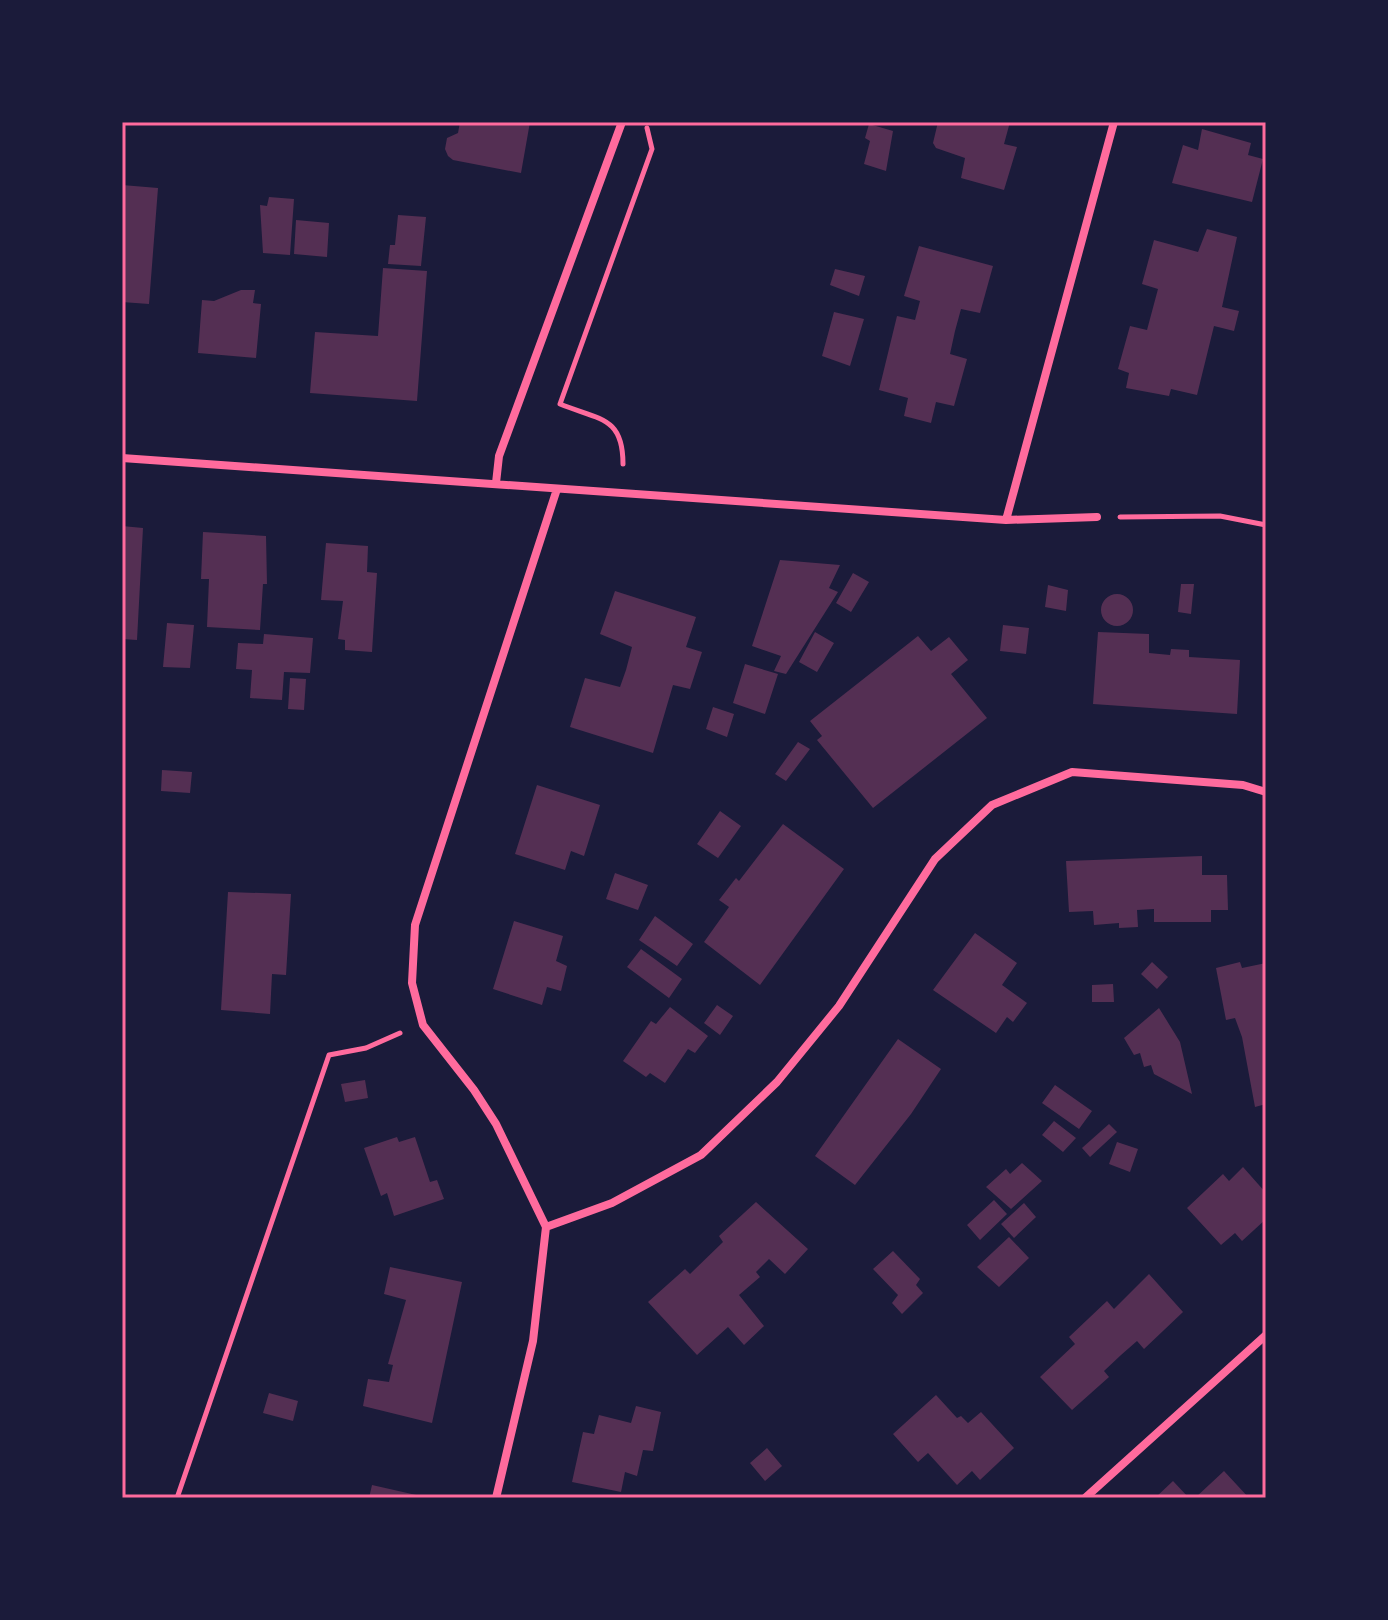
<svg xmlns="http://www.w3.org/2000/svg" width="1388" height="1620" font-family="Karla,sans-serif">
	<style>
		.building { fill: #542f53 }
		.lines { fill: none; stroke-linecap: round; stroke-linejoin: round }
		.path { stroke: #ff6b9d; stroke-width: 5 }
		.minor { stroke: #ff6b9d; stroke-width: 8 }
		.neatline { fill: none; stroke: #ff6b9d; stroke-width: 3 }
	</style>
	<rect width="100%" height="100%" fill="#1b1b3a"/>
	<path class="building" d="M460,122H530L521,173L453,160L448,156L445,149L447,138L458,133Z
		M938,122H1010L1004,144L1017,147L1004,190L961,178L965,158L936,148L933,143Z
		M869,124L893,131L886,171L864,164L870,141L865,138Z
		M1202,129L1251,143L1248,155L1263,159L1252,202L1172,183L1183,145L1198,150Z
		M122,185L158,188L149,304L122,302Z
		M269,197L294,199L290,255L263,253L260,205L267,206Z
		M398,215L426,217L421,266L388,264L390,245H395Z
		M296,220L329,223L327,257L294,254Z
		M1207,229L1237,237L1222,307L1239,311L1234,331L1214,326L1197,395L1171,389L1169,396L1126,388L1129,373L1118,369L1130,326L1147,330L1158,289L1142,284L1154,240L1198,252Z
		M919,246L993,266L980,313L961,309L955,331L950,354L967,359L954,406L936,402L931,423L904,416L908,398L879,390L897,316L915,320L920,301L904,296Z
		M383,268L427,271L417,401L310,393L315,332L378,336Z
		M835,269L865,276L859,296L830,285Z
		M241,290H255L253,303L261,304L256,358L198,353L202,300L214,301Z
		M834,312L864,319L850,366L822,356Z
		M122,526L143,528L137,640L122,639Z
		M203,532L266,536L267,584H263L260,630L207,627L209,579H201Z
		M326,543L368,546L367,572L377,573L372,652L345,650V640L338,639L343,601L321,600Z
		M780,560L840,565L829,588L838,592L786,674L774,671L781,656L752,646Z
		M853,573L869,582L851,612L836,603Z
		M1181,584H1194L1191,614L1178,612Z
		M1048,585L1068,590L1066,611L1045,607Z
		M615,591L696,617L686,647L702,652L690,689L673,685L653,753L570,727L585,678L620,687L626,670L632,647L600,634Z
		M1101 610a16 16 0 1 1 32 0a16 16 0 1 1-32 0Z
		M167,623L194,625L190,668L163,667Z
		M1003,625L1029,628L1026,654L1000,651Z
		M815,632L834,643L817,672L799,662Z
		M1098,632L1149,634V653L1170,655L1171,649L1189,650V657L1240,660L1237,714L1093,704Z
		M264,634L313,638L310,673L284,672L282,700L250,698L252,670L236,669L238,643L263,644Z
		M918,636L931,651L949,637L968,660L951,674L987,718L873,808L817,740L822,736L810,721Z
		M745,664L778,674L765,714L733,703Z
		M290,678L306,679L304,710L288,709Z
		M713,707L734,714L727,737L706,729Z
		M798,742L810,749L786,781L775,774Z
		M162,770L192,772L190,793L161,791Z
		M537,785L600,805L584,856L571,851L565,870L515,854Z
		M720,811L741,826L718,858L697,844Z
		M783,824L844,869L760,985L704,942L729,907L719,900L736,878L739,881Z
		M1202,856V875H1227L1228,910H1211V922H1154V909L1137,910L1138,927L1119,928V923L1094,925L1093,911L1069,912L1066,861Z
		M615,873L648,885L638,910L606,899Z
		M228,892L291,894L286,975L272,974L270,1014L221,1010Z
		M655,916L693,944L677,966L639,940Z
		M514,921L563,936L556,961L567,966L561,991L547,987L542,1005L493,989Z
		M975,933L1017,963L1002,985L1027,1003L1013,1022L1007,1017L996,1033L933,990Z
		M641,949L682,979L669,998L627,967Z
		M1152,962L1168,977L1157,989L1141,974Z
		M1240,962L1242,968L1266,963V1104L1255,1107L1242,1037L1235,1018L1226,1020L1216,968Z
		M1113,984L1114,1002H1092V985Z
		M717,1005L733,1016L720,1035L704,1023Z
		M670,1007L708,1036L695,1053L688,1049L665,1083L650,1073L646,1077L623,1061L651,1021L656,1024Z
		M1159,1008L1180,1042L1192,1094L1154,1074L1151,1065L1144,1067L1140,1053L1134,1055L1124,1038Z
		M898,1039L941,1069L911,1114L855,1185L815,1156Z
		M365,1080L368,1098L345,1102L341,1084Z
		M1055,1085L1092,1111L1079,1129L1042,1103Z
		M1054,1121L1076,1138L1063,1152L1042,1135Z
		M1109,1124L1117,1132L1090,1157L1082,1148Z
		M397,1137L399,1142L415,1137L430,1182L437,1180L444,1199L394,1216L387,1193L381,1196L364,1148Z
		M1117,1142L1138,1149L1130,1172L1109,1164Z
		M1022,1163L1042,1181L1011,1209L986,1187L1006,1169L1010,1174Z
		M1243,1167L1266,1193V1219L1242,1241L1235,1233L1221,1245L1187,1208L1223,1174L1229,1181Z
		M994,1200L1007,1214L980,1240L967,1225Z
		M756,1202L808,1249L785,1274L769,1259L756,1272L760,1277L739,1295L764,1326L744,1345L728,1327L697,1355L648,1302L685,1269L690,1274L723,1242L719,1236Z
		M1024,1203L1036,1217L1014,1238L1001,1224Z
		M1009,1237L1029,1258L999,1287L977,1267Z
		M893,1251L920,1279L916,1285L923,1293L902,1314L892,1303L898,1295L873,1269Z
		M390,1267L462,1282L432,1423L363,1406L368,1379L389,1382L393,1365L388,1364L406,1300L384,1294Z
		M1149,1274L1183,1312L1144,1349L1137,1341L1121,1355L1104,1371L1109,1377L1072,1410L1040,1377L1075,1344L1069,1337L1107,1301L1114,1309Z
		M269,1393L298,1401L293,1421L263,1413Z
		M936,1395L957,1418L961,1416L968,1423L981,1412L1014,1448L980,1480L972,1471L957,1485L928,1453L918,1462L893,1434Z
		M636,1406L661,1412L653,1451L643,1450L637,1476L625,1472L621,1492L572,1482L583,1432L594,1434L599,1415L631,1423Z
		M767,1448L782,1466L765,1481L750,1463Z
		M1224,1471L1249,1498H1195Z
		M1173,1481L1189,1498H1155Z
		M372,1485L425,1497V1498H369Z"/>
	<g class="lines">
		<path class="path" d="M623,464C623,416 599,420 560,404L652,149L647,128
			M1120,517L1220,516L1266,525
			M177,1498L329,1055L366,1048L400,1033"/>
		<path class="minor" d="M122,458L1006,520L1097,517
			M496,483L499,456L622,122
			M1006,520L1114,122
			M546,1227L612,1203L701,1155L777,1082L839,1006L935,859L992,805L1072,772L1243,785L1266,792
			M496,1498L533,1341L546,1227L496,1124L474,1090L423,1025L412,983L415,925L557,489
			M1085,1498L1266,1335"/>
	</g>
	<rect width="1388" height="1620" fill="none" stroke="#1b1b3a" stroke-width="248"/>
	<rect x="124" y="124" width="1140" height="1372" class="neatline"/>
</svg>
